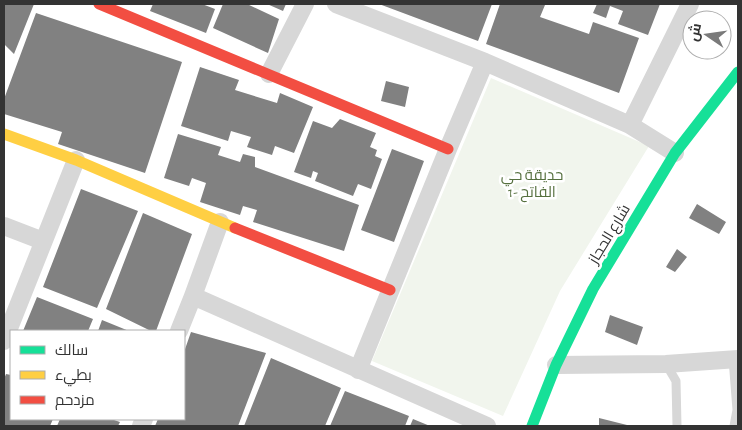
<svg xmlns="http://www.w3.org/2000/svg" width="742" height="430" font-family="'Alegreya Sans',Cairo,sans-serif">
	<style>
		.green { fill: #f1f5ed }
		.building { fill: #818181 }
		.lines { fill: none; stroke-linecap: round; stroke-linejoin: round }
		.lane { stroke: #d7d7d7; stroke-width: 9 }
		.street { stroke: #d7d7d7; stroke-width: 18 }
		.fast { stroke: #16e098; stroke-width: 11 }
		.slow { stroke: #ffcf43; stroke-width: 11 }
		.jam { stroke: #f24e42; stroke-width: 11 }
		.labels { text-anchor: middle; stroke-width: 5; stroke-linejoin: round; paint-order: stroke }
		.park-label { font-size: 15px; fill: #56703f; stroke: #fff }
		.street-label { font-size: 15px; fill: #333; stroke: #fff }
	</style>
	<rect width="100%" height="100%" fill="#fff"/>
	<path class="green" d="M491,78L649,146L560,291L503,416L372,361Z"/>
	<path class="building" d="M4,4H34L14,54L4,44Z
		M153,4H202L215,9L206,33L150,11Z
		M223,4H247L279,19L268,53L213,28Z
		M267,4H286L283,11Z
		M379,4H492L478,41Z
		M500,4H542L545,5L540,17L589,34L593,22L639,38L619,93L486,44Z
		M597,4H660L648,35L618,24L623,11L610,6L606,18L593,13Z
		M36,13L182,62L145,173L58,144L62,132L4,114V99Z
		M200,67L239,80L235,90L277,103L280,93L313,107L294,153L275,146L272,155L247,147L251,137L231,131L228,141L181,126Z
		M386,81L409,87L405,107L381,101Z
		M340,119L376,133L370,147L377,150L375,156L382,159L371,189L358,184L353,196L315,181L318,173L313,171L311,178L294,172L313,121L332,128Z
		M178,134L221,147L218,155L240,162L243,154L255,157V167L359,205L344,251L253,222L257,210L243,206L240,215L200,202L206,183L192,178L189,186L164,178Z
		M392,149L424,161L394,242L361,230Z
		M81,189L138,211L97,308L43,287Z
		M697,204L726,222L719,234L689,218Z
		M143,213L192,234L156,331H151L106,309Z
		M677,249L687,257L675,272L666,267Z
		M37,297L93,319L88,331H23Z
		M610,315L643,327L637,345L605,332Z
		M102,320L129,331H98Z
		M191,332L266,353L238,426H155L158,419H184V352Z
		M271,358L341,388L325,426H244Z
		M6,374L11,375V419H53L50,426H4V379Z
		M345,391L409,416L405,426H330Z
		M599,418L631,426H599Z
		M60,419H111L120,422L118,426H57Z
		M413,419L430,426H410Z"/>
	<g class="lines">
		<path class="lane" d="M733,359L737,410L734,426
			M666,364L676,381L677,426"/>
		<path class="street" d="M336,4L485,62L630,125L675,153
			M269,74L305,4
			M630,125L690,4
			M4,226L43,241
			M193,296L487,426
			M179,331L193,296L220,222
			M4,341L76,160
			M556,365L666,364L738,359
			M358,370L448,149L485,62
			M141,426L144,419"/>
		<path class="fast" d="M532,426L556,365L593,289L675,153L738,72"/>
		<path class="slow" d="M4,134L76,160L235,228"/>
		<path class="jam" d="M99,4L448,149
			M235,228L390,290"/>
	</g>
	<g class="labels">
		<g class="park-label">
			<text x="532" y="180">حديقة حي<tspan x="532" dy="17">الفاتح -1</tspan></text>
		</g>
		<g class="street-label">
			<text transform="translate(609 234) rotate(-59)" y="5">شارع الحجاز</text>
		</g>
	</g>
	<rect width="742" height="430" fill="none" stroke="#333333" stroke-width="10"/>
	<rect x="10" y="330" width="175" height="90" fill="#ffffff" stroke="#adadad"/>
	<rect x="20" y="346" width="25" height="8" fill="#16e098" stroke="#adadad"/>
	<text x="55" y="355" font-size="15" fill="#333333">سالك</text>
	<rect x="20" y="371" width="25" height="8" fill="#ffcf43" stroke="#adadad"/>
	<text x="55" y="380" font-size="15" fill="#333333">بطيء</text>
	<rect x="20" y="396" width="25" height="8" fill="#f24e42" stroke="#adadad"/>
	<text x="55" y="405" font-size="15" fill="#333333">مزدحم</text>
	<g transform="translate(707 35) rotate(283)"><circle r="24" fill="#ffffff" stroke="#adadad"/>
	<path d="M0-4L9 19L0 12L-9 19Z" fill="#7a7a7a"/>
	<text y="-8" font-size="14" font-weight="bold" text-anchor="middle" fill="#333333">ش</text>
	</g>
</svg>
